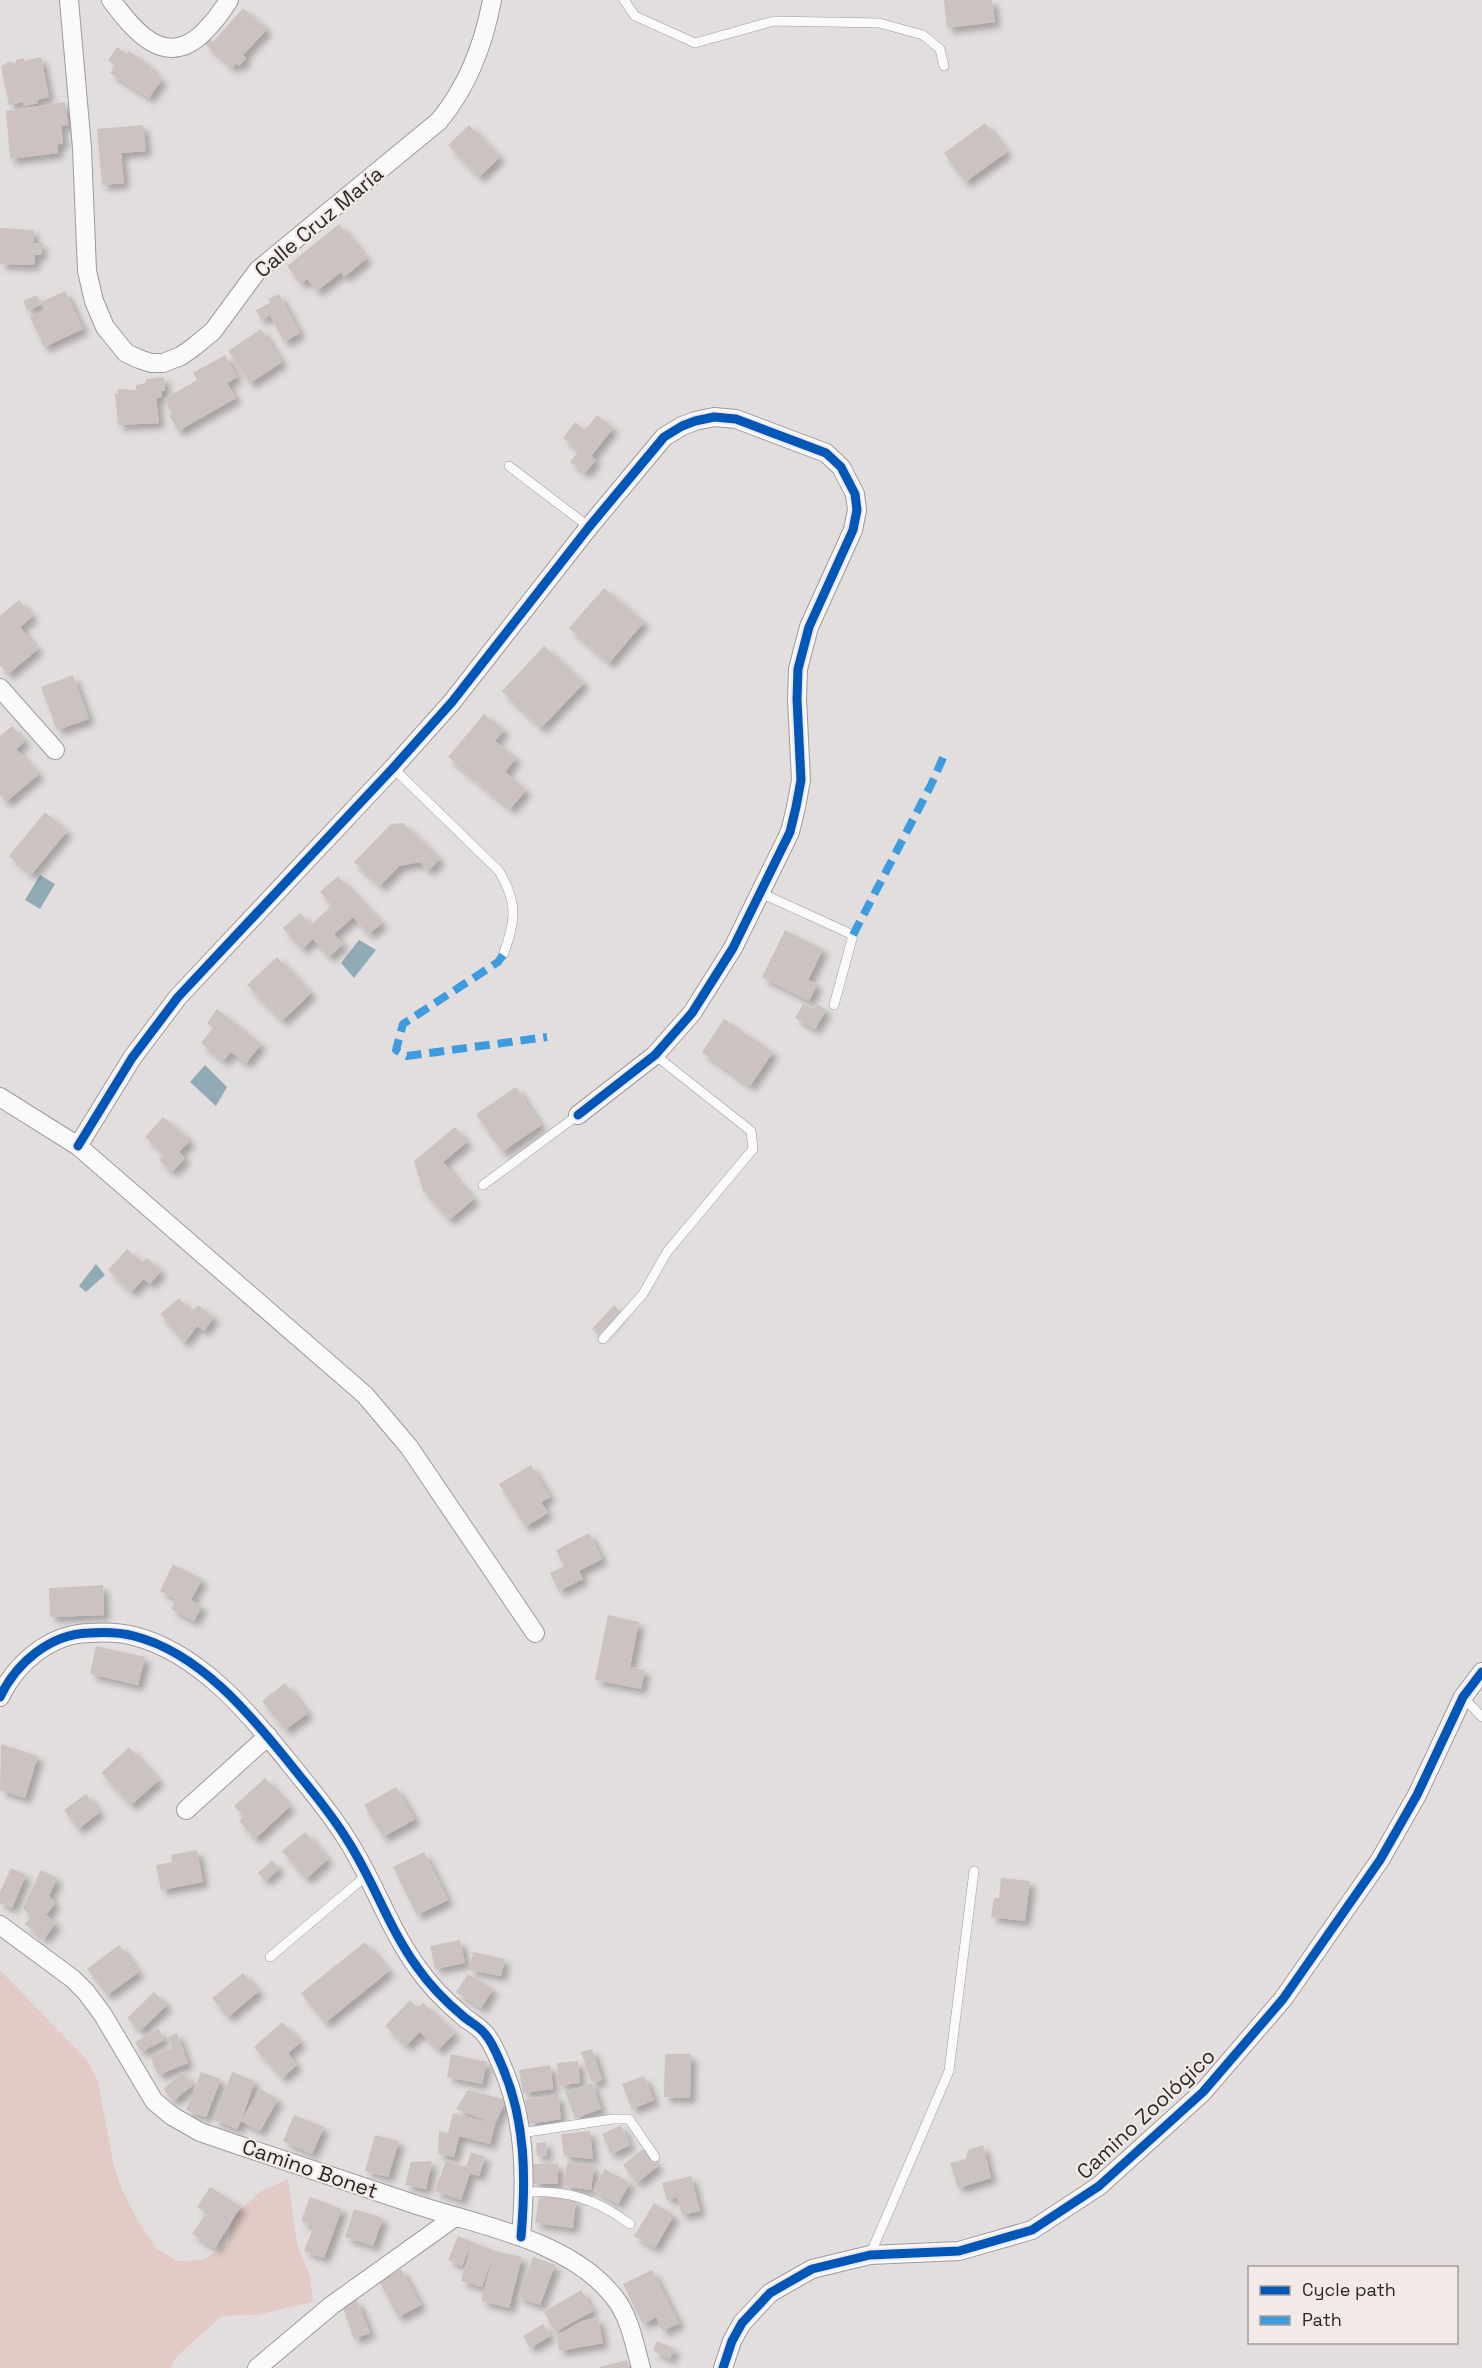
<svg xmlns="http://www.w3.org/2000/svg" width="1482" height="2368" font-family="'Space Grotesk',sans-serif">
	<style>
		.green { fill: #e2cbc6 }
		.water { fill: #90abb6 }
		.building { fill: #ccc2c1; filter: url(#shadow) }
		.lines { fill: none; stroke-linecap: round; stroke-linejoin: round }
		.lane-casing { stroke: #9d9a9a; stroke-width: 10 }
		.street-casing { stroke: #9d9a9a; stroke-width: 20 }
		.lane { stroke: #fbfafa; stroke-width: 9 }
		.street { stroke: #fbfafa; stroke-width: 18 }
		.quiet { stroke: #3d9ce0; stroke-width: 8; stroke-dasharray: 15 8; stroke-linecap: butt }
		.cycleway-casing { stroke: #f3eae8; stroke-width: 13 }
		.cycleway { stroke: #0057b8; stroke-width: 9 }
		.labels { text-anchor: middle; stroke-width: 4.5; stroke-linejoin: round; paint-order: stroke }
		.street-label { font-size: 21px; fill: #2b2828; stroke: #f3eae8 }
	</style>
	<defs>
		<filter id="shadow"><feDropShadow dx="5.5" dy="5.5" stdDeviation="3" flood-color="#0004"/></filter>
	</defs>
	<rect width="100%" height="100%" fill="#e3dede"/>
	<path class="green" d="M0,1970L87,2060L98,2081L113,2162L122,2190L138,2221L156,2248L177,2261L203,2260L228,2244L231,2218L261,2191L288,2179L297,2244L310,2276L313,2302L257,2315L222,2316L176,2357L171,2368H0Z"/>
	<path class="water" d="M40,875L55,884L40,909L25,900Z
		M359,940L376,950L354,978L341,963Z
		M205,1065L227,1087L216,1106L190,1082Z
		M96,1264L105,1275L86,1292L79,1286Z"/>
	<path class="building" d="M944,0H992L995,22L947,28Z
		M243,8L267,29L243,55L246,58L239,66L236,63L232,68L205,44L210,38L213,42Z
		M117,47L127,54L129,51L143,61L153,69L151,71L162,79L149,98L110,73L115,65L108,60Z
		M41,57L49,97L37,100L38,103L24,106L23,102L9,105L1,66L11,61L12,63H16V60L24,58V61Z
		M65,102L68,125L61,126L63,143L57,145L58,153L10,159L6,111Z
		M985,123L1007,152L965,182L944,153Z
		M143,125L146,151L121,153L124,183L102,185L97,129Z
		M469,125L500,157L479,177L448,145Z
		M339,224L367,258L344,277L341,272L317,291L307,279L301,284L287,266Z
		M0,228L34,230L33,243H42L41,255H35L34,265L0,264Z
		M65,291L83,329L44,347L30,317L45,310L41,302Z
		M279,294L300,333L284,342L270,315L261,320L256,310L270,303L268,299Z
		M37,295L41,304L28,311L23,301Z
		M261,329L282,362L250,383L228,351Z
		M225,355L237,377L227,383L236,398L178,431L169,415L172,414L164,399L197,380L193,373Z
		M164,377L165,391H161L162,397L156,398L159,423L118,425L115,394H118V389L136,390V385L146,383V379Z
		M597,415L613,428L591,456L596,460L585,473L570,462L579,451L563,438L575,422L585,430Z
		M604,588L644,622L609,663L569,628Z
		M19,600L33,616L20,627L38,649L8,674L0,665V616Z
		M544,646L584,683L541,728L502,691Z
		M73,675L89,719L57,730L41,687Z
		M484,714L504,730L495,741L516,758L505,772L526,790L510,809L448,757Z
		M12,726L25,741L16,749L39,774L6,802L0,795V736Z
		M45,812L67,831L31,875L9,856Z
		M403,823L440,859L428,871L420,862L399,866L380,886L354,862L391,824Z
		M338,876L382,923L369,934L353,917L334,934L343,944L329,957L313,939L302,949L283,928L300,913L311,925L332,905L320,892Z
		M785,930L823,949L808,980L817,984L809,1001L762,977Z
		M277,957L311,993L282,1021L247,985Z
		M803,1004L814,1009L817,1004L826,1010L815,1029L795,1018Z
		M217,1009L261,1044L246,1063L231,1052L223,1061L201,1043L213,1028L207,1023Z
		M724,1019L773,1052L750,1086L702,1052Z
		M516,1087L541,1125L502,1152L476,1114Z
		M163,1117L190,1140L179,1152L185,1158L172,1172L159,1160L165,1154L145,1137Z
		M455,1127L467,1142L443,1162L474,1199L449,1220L423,1190L414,1161Z
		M127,1249L141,1262L147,1258L161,1271L150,1284L144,1279L131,1292L108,1270Z
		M179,1298L191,1312L198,1305L214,1317L204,1331L197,1326L184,1343L160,1314Z
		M614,1305L621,1312L599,1335L592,1329Z
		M531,1465L550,1497L541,1502L548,1513L525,1527L499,1484Z
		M589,1533L602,1559L579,1571L583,1579L559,1591L550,1573L564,1566L556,1550Z
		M173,1564L202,1579L191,1600L202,1606L194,1621L171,1609L176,1599L160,1591Z
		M103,1585L104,1615L50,1617L49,1588Z
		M608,1615L639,1622L630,1667L645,1670L641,1689L595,1680Z
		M96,1646L145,1657L138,1685L90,1674Z
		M285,1683L308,1713L285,1730L262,1701Z
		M1,1744L38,1756L25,1798L0,1790Z
		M129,1747L159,1780L131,1805L101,1773Z
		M265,1778L290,1806L255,1839L239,1821L244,1816L234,1806Z
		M396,1787L415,1819L383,1837L364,1805Z
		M86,1794L100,1812L78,1829L64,1810Z
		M305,1832L328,1859L306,1879L282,1851Z
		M197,1850L203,1882L161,1890L156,1865L172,1862L171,1855Z
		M424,1852L448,1900L417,1915L393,1867Z
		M272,1860L279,1869L265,1881L258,1873Z
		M11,1868L26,1875L12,1908L0,1903V1892Z
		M41,1870L57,1878L49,1896L55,1903L46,1915L56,1923L44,1939L25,1924L31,1917L23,1908Z
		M1001,1878L1030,1881L1025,1921L991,1917L994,1898H999Z
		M460,1940L465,1963L435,1969L430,1946Z
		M365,1942L389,1971L325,2023L301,1993Z
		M119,1945L139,1972L107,1995L87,1969Z
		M473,1952L505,1959L501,1976L469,1970Z
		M243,1973L259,1991L228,2017L212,1998Z
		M468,1974L493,1989L481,2008L456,1992Z
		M154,1992L167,2005L140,2031L127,2018Z
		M410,2000L418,2008L423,2003L455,2033L438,2050L420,2032L406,2046L385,2026Z
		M282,2022L301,2042L288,2053L297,2065L282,2078L254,2047Z
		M159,2029L164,2040L141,2052L135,2042Z
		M177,2033L188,2063L158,2075L150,2056L172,2048L168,2037Z
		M592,2049L602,2080L592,2083L581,2052Z
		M451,2054L487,2062L482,2084L447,2077Z
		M665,2054H691L690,2098L664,2097Z
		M578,2061L580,2083L559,2085L557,2063Z
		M550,2065L553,2089L523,2093L519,2070Z
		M183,2072L193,2085L173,2101L163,2089Z
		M201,2072L221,2079L206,2117L186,2110Z
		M232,2072L255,2081L241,2121L260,2089L278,2099L260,2131L241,2121L237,2129L214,2120Z
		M644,2076L654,2100L632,2109L622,2084Z
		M592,2083L601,2109L575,2118L565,2092Z
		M468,2090L506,2100L495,2124L456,2109Z
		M558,2095L561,2119L529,2124L525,2100Z
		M453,2113L495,2124L490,2144L459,2136L454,2157L438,2154L439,2131L448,2133Z
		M294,2115L324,2127L312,2154L283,2141Z
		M621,2125L630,2145L611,2154L602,2134Z
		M590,2131L593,2159L564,2156L561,2134Z
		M375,2135L399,2141L388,2177L365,2171Z
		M546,2142L547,2156H537L536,2143Z
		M983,2145L991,2178L958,2188L950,2163L966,2159L968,2150Z
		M644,2148L658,2166L637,2183L623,2165Z
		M471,2152L485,2157L479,2176L470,2173L461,2200L435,2191L446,2160L466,2167Z
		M432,2161L426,2189L405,2185L411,2162Z
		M567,2163L594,2166L591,2190L564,2186Z
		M532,2164H558V2184H533Z
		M605,2169L630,2183L618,2204L593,2190Z
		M691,2176L700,2211L682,2215L677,2197L667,2200L662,2183Z
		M210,2187L241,2206L215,2248L192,2234L206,2213L197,2207Z
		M539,2195L576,2200L573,2228L535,2223Z
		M310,2197L342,2209L324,2258L304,2251L314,2226L301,2221Z
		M654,2203L674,2215L655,2248L634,2236Z
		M354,2209L383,2218L373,2246L345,2237Z
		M458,2236L495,2251L522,2257L509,2308L481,2301L493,2256L482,2287L461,2281L472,2242L462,2266L448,2260Z
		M533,2257L555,2265L540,2305L518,2297Z
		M401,2269L421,2305L398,2317L379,2281Z
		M652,2270L679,2323L663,2331L656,2317L643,2324L623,2284Z
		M581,2290L593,2311L555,2332L544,2312Z
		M357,2300L370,2333L354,2339L342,2305Z
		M598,2318L603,2343L559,2351L557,2336L582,2321Z
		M543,2324L550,2336L530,2348L523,2336Z
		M657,2341L675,2349L670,2359L653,2351Z
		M627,2360L629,2368H599V2367Z"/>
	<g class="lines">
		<defs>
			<path id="lane" d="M624,0L635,16L695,43L774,21L879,23L923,35L940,49L944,66
				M509,466L589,527
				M393,768L499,871C518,903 516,921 503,955
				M761,893L853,935L834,1005
				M483,1185L578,1115
				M603,1339L643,1294L667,1252L753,1149L751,1131L655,1055
				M1463,1697L1482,1717
				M270,1957L366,1876
				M521,2133L613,2119H629L655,2157
				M525,2192C568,2190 596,2199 630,2224
				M870,2255L949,2071L974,1871"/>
			<path id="street" d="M69,0L82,148L87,271L94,301L105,327L126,353L139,359L151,363H163L181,356L195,346L213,331L258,270L439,121C467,87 484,43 492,0
				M111,0C135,32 165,69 203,33C214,22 221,13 229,0
				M0,688L55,750
				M0,1097L78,1146L365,1395L409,1447L535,1633
				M78,1146L132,1058L178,997L393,768L452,702L589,527L664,437L682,426L695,421L714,417L736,419L826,453L841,467L855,494L857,510L853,530L809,627L798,669L797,699L801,780L796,807L790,832L733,948L692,1013L655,1055L578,1115
				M0,1697C16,1663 50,1634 89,1633C104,1632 119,1632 134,1636C200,1653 250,1714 291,1765C310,1789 330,1812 346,1838C373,1879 388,1927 417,1967C430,1986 446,2002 464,2017C470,2022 480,2027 485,2034C493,2043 497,2055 502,2066C526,2121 526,2179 521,2237
				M186,1810L268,1736
				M0,1925L73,1979L86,1992L103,2015L154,2101L172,2116L200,2132C270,2156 340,2179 411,2203C476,2225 569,2239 614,2297C630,2317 634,2343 641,2368
				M257,2368L332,2305L455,2217
				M723,2368L732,2341L742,2323L770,2293L812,2269L870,2255L959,2251L1032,2230L1099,2186L1203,2092L1283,1999L1380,1860L1417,1795L1463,1697L1482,1672"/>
		</defs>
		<use href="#lane" class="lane-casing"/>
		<use href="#street" class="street-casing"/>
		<use href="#lane" class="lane"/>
		<use href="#street" class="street"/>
		<path class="quiet" d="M853,935L931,785L946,751
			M503,955L498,962L403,1024L396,1050L407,1056L547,1037"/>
		<defs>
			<path id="cycleway" d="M78,1146L132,1058L178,997L393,768L452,702L589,527L664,437L682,426L695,421L714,417L736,419L826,453L841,467L855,494L857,510L853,530L809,627L798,669L797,699L801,780L796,807L790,832L733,948L692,1013L655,1055L578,1115
				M0,1697C16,1663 50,1634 89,1633C104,1632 119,1632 134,1636C200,1653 250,1714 291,1765C310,1789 330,1812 346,1838C373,1879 388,1927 417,1967C430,1986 446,2002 464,2017C470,2022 480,2027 485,2034C493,2043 497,2055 502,2066C526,2121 526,2179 521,2237
				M723,2368L732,2341L742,2323L770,2293L812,2269L870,2255L959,2251L1032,2230L1099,2186L1203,2092L1283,1999L1380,1860L1417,1795L1463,1697L1482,1672"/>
		</defs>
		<use href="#cycleway" class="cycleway-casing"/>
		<use href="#cycleway" class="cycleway"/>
	</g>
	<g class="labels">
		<g class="street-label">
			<text transform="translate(319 222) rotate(-40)" y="7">Calle Cruz María</text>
			<text transform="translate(1146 2114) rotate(-43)" y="7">Camino Zoológico</text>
			<text transform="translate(310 2169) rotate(19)" y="7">Camino Bonet</text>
		</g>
	</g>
	<rect x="1248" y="2266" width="210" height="78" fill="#f3eae8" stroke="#a39c9b" stroke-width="1.5"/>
	<rect x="1260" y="2286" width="30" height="9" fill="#0057b8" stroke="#a39c9b" stroke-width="1.5"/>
	<text x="1302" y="2296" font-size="18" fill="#2b2828">Cycle path</text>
	<rect x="1260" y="2316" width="30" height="9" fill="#3d9ce0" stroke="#a39c9b" stroke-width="1.5"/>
	<text x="1302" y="2326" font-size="18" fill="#2b2828">Path</text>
</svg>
